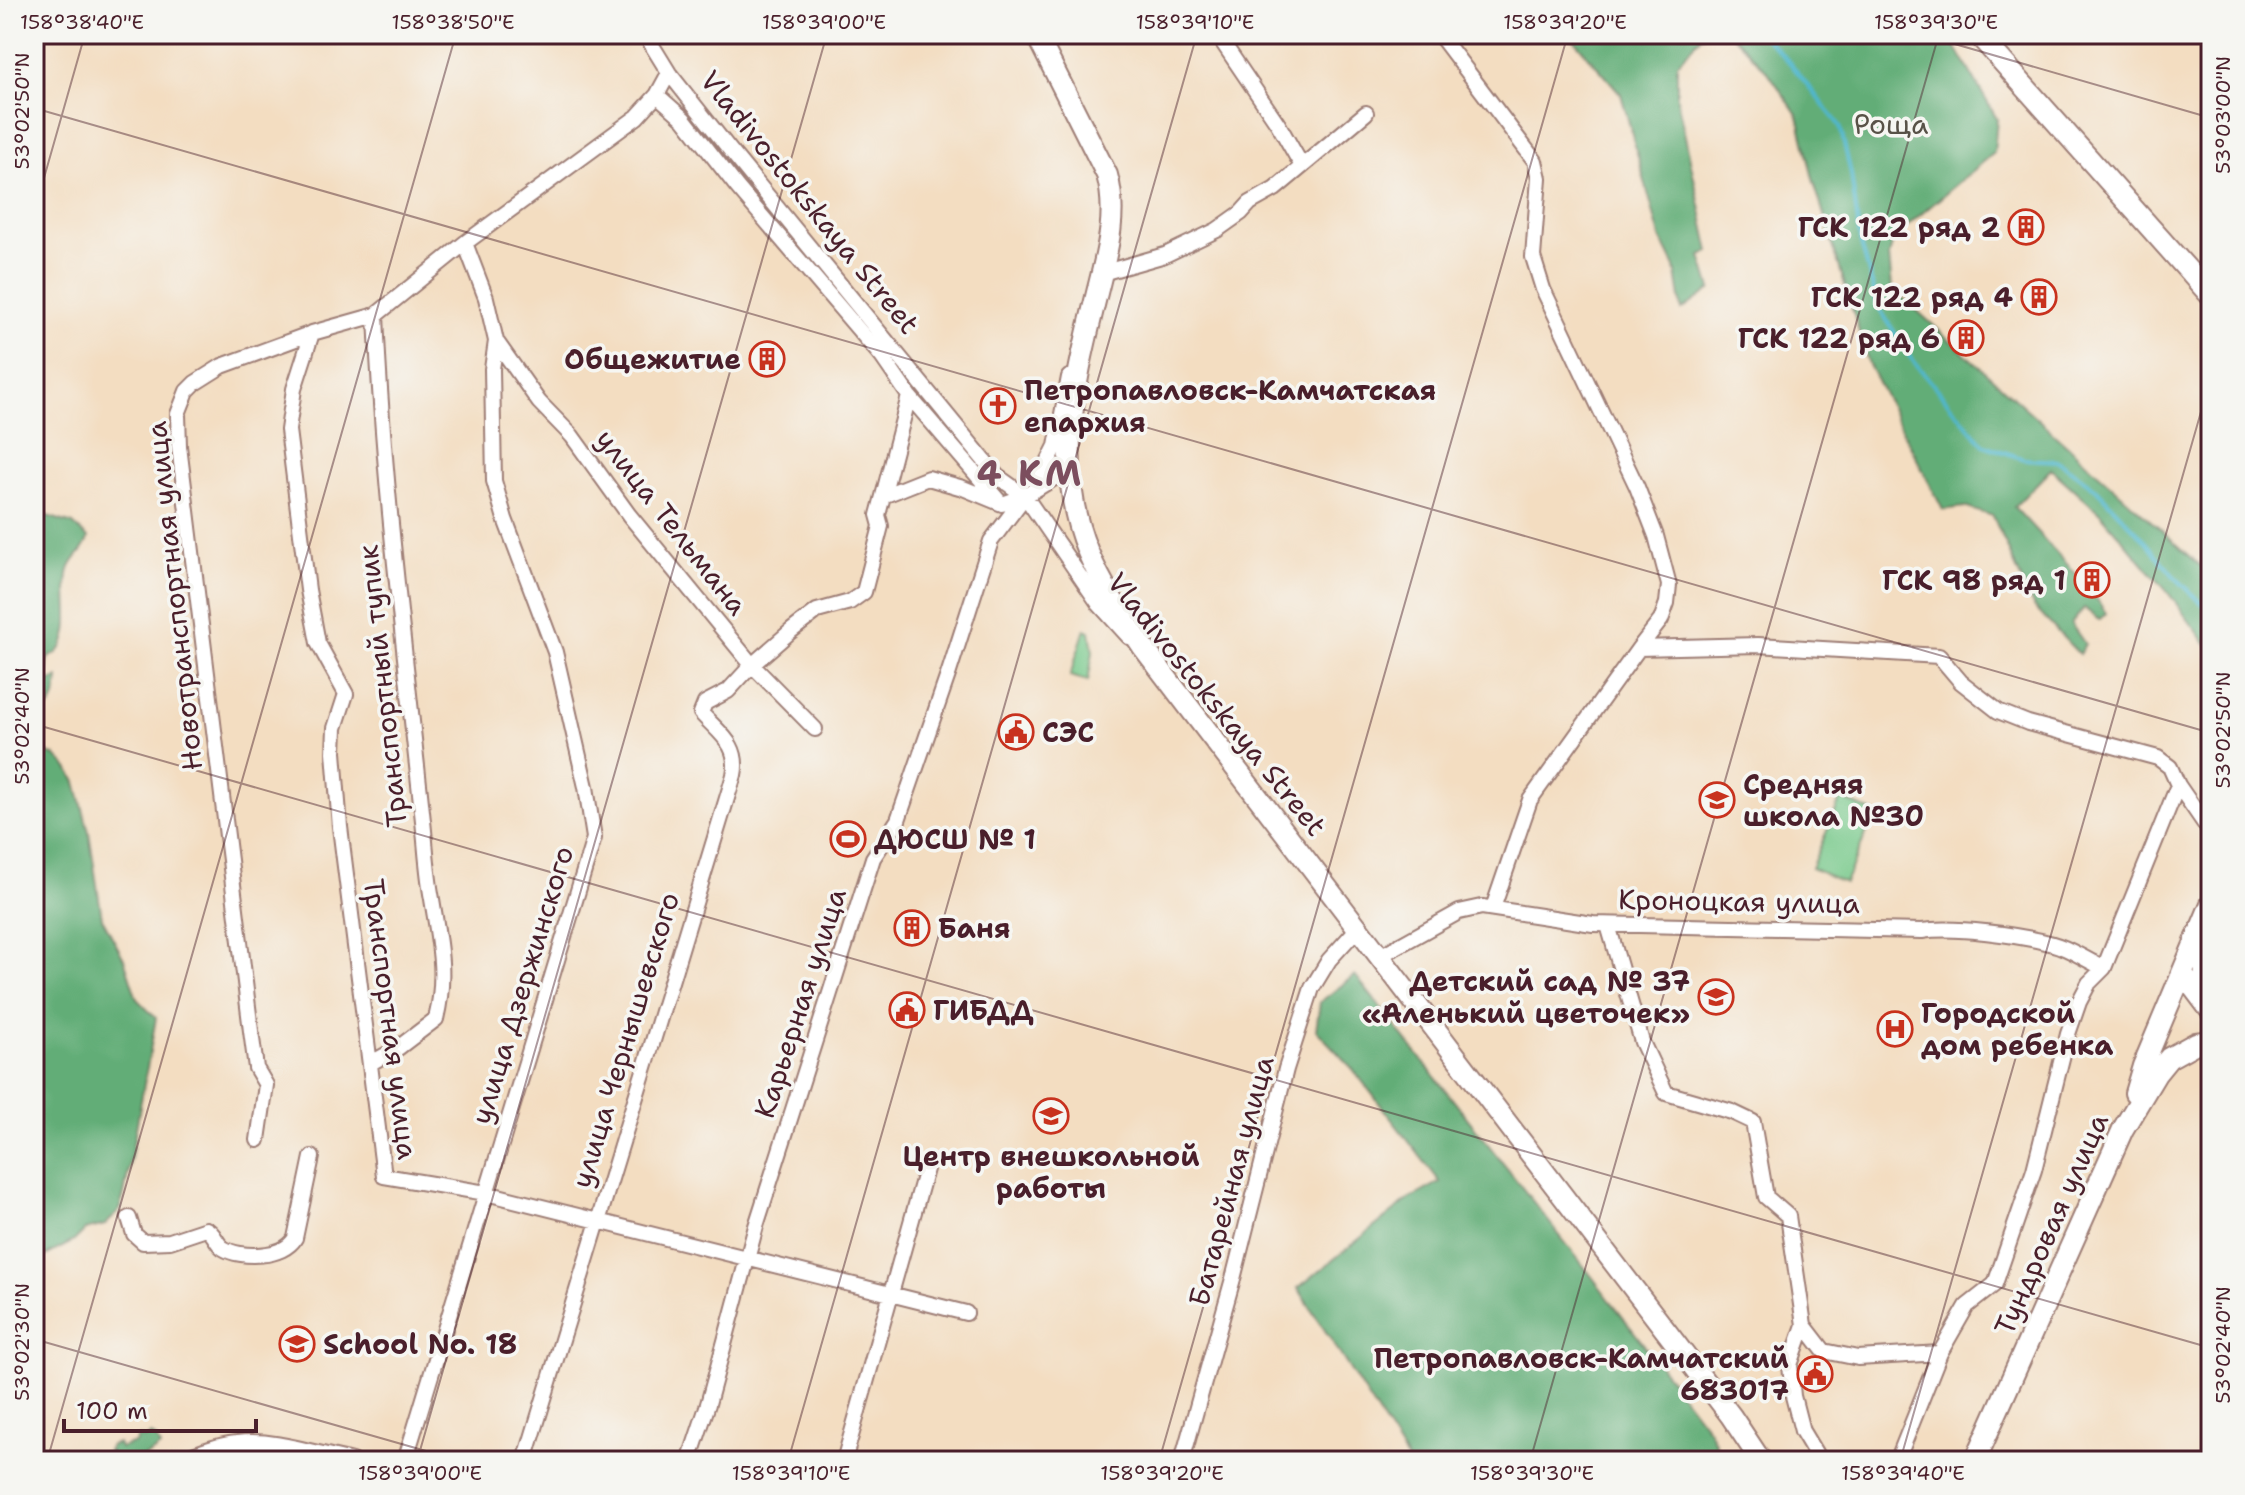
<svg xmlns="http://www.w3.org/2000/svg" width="2245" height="1495" font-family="'Shantell Sans',sans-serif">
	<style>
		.green { fill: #78c98b; stroke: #61745b; stroke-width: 2 }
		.forest { fill: #62ad77; stroke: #566651; stroke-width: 2 }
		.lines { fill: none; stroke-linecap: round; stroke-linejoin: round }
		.stream { stroke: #50b7ce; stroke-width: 4 }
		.minor-casing { stroke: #9e7e76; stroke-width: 18 }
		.primary-casing { stroke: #9e7e76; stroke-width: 24 }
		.minor { stroke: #fff; stroke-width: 14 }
		.primary { stroke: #fff; stroke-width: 20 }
		.ticks { fill: none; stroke: #4a1f2b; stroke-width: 2; stroke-opacity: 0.45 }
		.labels { text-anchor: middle; stroke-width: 7; stroke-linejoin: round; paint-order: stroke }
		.park-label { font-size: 28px; fill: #585248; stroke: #f6f6f2 }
		.street-label { font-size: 28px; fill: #4a1f2b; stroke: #f6f6f2 }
		.poi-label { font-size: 28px; font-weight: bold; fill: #4a1f2b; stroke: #f6f6f2; text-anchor: start }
		.district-label { font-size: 36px; font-weight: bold; letter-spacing: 2px; fill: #7c4e5e; stroke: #f6f6f2 }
		.neatline { fill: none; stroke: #4a1f2b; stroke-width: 3 }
		.ticks-label { font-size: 20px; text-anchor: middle; fill: #4a1f2b }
	</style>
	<rect width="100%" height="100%" fill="#f6f6f2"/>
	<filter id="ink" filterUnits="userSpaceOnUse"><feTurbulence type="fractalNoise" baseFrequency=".0125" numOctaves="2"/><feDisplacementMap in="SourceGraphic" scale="16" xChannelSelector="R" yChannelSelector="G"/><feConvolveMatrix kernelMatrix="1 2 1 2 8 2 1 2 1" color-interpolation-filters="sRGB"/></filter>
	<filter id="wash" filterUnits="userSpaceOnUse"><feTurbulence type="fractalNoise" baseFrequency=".006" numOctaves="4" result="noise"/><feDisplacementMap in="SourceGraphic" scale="32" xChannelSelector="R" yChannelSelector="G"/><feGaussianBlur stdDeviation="1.8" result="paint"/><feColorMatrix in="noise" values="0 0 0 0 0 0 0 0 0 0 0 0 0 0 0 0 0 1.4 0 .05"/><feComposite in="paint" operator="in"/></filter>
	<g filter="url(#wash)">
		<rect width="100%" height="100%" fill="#f3ddc1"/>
		<path class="green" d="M1085,629L1090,631L1093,652L1088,681L1070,676Z
			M1841,798L1875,813L1845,883L1811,868Z"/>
		<path class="forest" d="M1569,34H1709L1701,36L1677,64V99L1710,252L1701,256L1711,289L1682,310L1675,267L1660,237L1621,94Z
			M1731,34H1944L1954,44L1997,119L1994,153L1894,237L1889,256L1892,288L2211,575V650L2166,590L2100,513L2051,469L2014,507L2090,589L2106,613L2099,620L2084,608L2071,624L2085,644L2079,654L2033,606L1993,516L1964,507L1943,510L1869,365L1813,179L1798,116L1768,72Z
			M44,515L73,524L88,538C85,552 73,557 69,570C62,595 77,631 58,652C56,655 51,656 48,658L46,681L48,682L58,678C56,706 52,704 34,722V519Z
			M34,743L40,750L56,756L68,768L76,782L89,832L102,918L124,959L137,999L156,1018L124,1195L118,1213L105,1225L85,1230L74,1241L34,1262Z
			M1355,975L1590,1274L1709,1430L1724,1461H1408L1298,1288L1408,1200L1440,1182L1352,1068L1316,1030L1320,1002Z
			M150,1435L155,1437L160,1447C143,1462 125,1461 103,1461L101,1454L111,1453L108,1450L111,1445L118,1443L120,1448L135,1443L138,1437L146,1438Z"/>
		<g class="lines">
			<path class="stream" d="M1762,34L1790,63L1840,126L1851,174L1860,240L1878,306L1910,357L1984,445L2024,459L2058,461L2094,487L2140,535L2173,575L2211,612"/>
		</g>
	</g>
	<g filter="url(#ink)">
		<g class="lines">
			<defs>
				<path id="minor" d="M645,34L669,73L730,150L997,476L1025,496L1099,604L1129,637
					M1217,34L1278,124L1302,166
					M1439,34L1535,161L1539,178L1533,257L1543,289L1637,487L1656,536L1669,585L1667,603L1661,620L1639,648L1530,800L1493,908
					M657,95L684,119L737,187L882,357L909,396L999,501
					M1102,273L1165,255L1217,230L1241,213L1250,203L1275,189L1366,113
					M312,333L294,389L288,430L308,590L318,643L346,694L335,728L334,752L340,827L384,1176L486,1193L966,1313
					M496,341L539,402L572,436L629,515L752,665L815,729
					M1034,490L1056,446L1069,377
					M883,496L909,396
					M1639,648L1758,645L1939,656L1961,682L1998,711L2028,723L2158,758L2170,767L2178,785L2211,833
					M1608,925L1642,1042L1666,1093L1732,1112L1753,1122L1766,1197L1788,1216L1804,1325L1824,1351L1858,1358L1940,1353
					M1380,956L1459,912L1482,907L1593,924L1922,931C1954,926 2020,935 2053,944C2070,948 2087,961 2104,968
					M371,1063L398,1048L436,1019C447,974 439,943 432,899C427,874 426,847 423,821C405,653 383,483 376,315
					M258,1140L266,1085L256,1068L251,1031L179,446L178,414L187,391L195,383L222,366L312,333L376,315L465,243L637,117L657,95L669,73
					M129,1218L134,1234L143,1242L170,1241L206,1229C215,1233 215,1242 223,1248C240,1259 284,1258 295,1238L312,1157
					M1804,1325L1790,1365L1793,1396L1802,1431L1820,1461
					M177,1461C196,1454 216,1445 237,1443C274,1438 316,1454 353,1461
					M405,1461L594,838L586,787L555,652L505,519L494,481L492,369L496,341L486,298L465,243
					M525,1461L734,775C740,745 720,734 701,713L705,703L728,691L752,665L791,631L817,611L850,602L864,592L881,526L878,515L883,496L928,478L963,488L1002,504L1025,496
					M689,1461L708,1404L756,1226L873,858L898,820L949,672L991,541L1025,496L1069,469
					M844,1461L926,1169
					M1182,1461L1234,1275L1286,1069L1312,988L1329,960L1358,928
					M1897,1461L1940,1353L1967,1306L1995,1284L2034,1170L2068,1034L2079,1002L2089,983L2104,968L2178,785"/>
				<path id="primary" d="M1036,34L1107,175C1119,217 1105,259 1095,301C1075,384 1053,470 1088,552C1102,586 1123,617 1143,647L1731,1416L1761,1461
					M1978,34L2211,296
					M2203,937L2205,976L2211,995
					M2183,974L2211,1011
					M2135,1093L2143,1066L2211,904
					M1975,1461L2123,1129L2156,1074L2169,1058L2196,1043L2211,1041"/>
			</defs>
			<use href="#minor" class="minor-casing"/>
			<use href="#primary" class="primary-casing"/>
			<use href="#minor" class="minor"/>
			<use href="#primary" class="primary"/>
		</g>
	</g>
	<path class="ticks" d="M1920,34L2211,118M34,108L2211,733M34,213L85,34M34,724L2211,1348M34,1339L461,1461M47,1461L456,34M417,1461L827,34M788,1461L1197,34M1159,1461L1568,34M1530,1461L1939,34M1900,1461L2211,377"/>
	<defs>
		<symbol id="building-ring" viewBox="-11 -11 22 22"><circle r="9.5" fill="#f6f6f2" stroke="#c8321e" stroke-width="1.5"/><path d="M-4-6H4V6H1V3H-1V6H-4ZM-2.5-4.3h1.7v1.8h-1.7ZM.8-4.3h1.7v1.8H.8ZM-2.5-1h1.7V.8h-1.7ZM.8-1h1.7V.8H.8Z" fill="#c8321e"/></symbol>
		<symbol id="church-ring" viewBox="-11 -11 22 22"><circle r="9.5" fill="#f6f6f2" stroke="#c8321e" stroke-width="1.5"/><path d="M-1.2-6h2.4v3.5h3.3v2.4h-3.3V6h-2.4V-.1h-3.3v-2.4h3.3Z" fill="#c8321e"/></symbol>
		<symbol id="civic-ring" viewBox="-11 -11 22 22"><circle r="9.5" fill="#f6f6f2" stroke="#c8321e" stroke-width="1.5"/><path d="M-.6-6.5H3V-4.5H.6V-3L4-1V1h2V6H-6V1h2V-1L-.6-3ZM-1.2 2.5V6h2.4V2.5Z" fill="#c8321e"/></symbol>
		<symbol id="school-ring" viewBox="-11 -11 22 22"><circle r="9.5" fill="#f6f6f2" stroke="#c8321e" stroke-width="1.5"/><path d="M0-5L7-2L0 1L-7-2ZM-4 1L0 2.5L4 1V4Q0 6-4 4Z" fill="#c8321e"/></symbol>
		<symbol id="stadium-ring" viewBox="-11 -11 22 22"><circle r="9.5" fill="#f6f6f2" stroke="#c8321e" stroke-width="1.5"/><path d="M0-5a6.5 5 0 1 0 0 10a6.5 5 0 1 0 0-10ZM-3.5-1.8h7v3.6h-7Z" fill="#c8321e"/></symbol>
		<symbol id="hospital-ring" viewBox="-11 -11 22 22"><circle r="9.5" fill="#f6f6f2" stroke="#c8321e" stroke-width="1.5"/><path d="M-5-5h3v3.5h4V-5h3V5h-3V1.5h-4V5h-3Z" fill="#c8321e"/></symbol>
	</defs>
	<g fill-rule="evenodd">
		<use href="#building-ring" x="2006" y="207" width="40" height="40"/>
		<use href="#building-ring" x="2019" y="277" width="40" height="40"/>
		<use href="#building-ring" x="1946" y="318" width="40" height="40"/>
		<use href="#building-ring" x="747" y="339" width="40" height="40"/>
		<use href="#church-ring" x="978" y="386" width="40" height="40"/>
		<use href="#building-ring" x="2072" y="560" width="40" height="40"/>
		<use href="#civic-ring" x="996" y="712" width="40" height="40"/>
		<use href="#school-ring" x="1697" y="780" width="40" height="40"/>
		<use href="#stadium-ring" x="828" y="819" width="40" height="40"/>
		<use href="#building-ring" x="892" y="908" width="40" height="40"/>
		<use href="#school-ring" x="1696" y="977" width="40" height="40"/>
		<use href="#civic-ring" x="887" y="990" width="40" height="40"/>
		<use href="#hospital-ring" x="1875" y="1009" width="40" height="40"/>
		<use href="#school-ring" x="1031" y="1096" width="40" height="40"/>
		<use href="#school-ring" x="277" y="1324" width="40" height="40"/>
		<use href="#civic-ring" x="1795" y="1354" width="40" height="40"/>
	</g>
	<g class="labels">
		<g class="park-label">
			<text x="1891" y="134">Роща</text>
		</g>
		<g class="street-label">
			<text transform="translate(810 202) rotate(51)" y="10">Vladivostokskaya Street</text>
			<text transform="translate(672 522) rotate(52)" y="10">улица Тельмана</text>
			<text transform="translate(174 596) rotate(-96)" y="10">Новотранспортная улица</text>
			<text transform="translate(382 686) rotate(-96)" y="10">Транспортный тупик</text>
			<text transform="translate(1217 704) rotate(51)" y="10">Vladivostokskaya Street</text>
			<text transform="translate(1739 901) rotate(1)" y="10">Кроноцкая улица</text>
			<text transform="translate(522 985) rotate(-73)" y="10">улица Дзержинского</text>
			<text transform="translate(800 1003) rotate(-72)" y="10">Карьерная улица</text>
			<text transform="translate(391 1019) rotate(83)" y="10">Транспортная улица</text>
			<text transform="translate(625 1040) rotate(-73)" y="10">улица Чернышевского</text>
			<text transform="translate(1231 1181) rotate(-75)" y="10">Батарейная улица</text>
			<text transform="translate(2051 1224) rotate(-66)" y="10">Тундровая улица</text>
		</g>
		<g class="poi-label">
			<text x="2000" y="237" text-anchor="end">ГСК 122 ряд 2</text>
			<text x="2013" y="307" text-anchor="end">ГСК 122 ряд 4</text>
			<text x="1940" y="348" text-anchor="end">ГСК 122 ряд 6</text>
			<text x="741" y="369" text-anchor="end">Общежитие</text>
			<text x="1024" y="400">Петропавловск-Камчатская<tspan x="1024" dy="32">епархия</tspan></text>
			<text x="2066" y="590" text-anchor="end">ГСК 98 ряд 1</text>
			<text x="1042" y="742">СЭС</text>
			<text x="1743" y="794">Средняя<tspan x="1743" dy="32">школа №30</tspan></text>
			<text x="874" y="849">ДЮСШ № 1</text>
			<text x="938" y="938">Баня</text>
			<text x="1690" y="991" text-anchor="end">Детский сад № 37<tspan x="1690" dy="32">«Аленький цветочек»</tspan></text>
			<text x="933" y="1020">ГИБДД</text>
			<text x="1921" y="1023">Городской<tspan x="1921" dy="32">дом ребенка</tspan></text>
			<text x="1051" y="1166" text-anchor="middle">Центр внешкольной<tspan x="1051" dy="32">работы</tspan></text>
			<text x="323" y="1354">School No. 18</text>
			<text x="1789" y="1368" text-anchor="end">Петропавловск-Камчатский<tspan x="1789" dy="32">683017</tspan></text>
		</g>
		<g class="district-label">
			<text x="1030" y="486">4 КМ</text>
		</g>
	</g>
	<rect width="2245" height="1495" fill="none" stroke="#f6f6f2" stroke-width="88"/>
	<path d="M64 1419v12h192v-12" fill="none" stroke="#4a1f2b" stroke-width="4"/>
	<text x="76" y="1419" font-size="24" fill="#4a1f2b" stroke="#f6f6f2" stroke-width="6" paint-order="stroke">100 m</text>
	<rect x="44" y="44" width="2157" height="1407" class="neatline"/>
	<g class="ticks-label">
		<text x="82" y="29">158°38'40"E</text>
		<text x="453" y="29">158°38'50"E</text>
		<text x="824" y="29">158°39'00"E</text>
		<text x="1195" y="29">158°39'10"E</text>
		<text x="1565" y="29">158°39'20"E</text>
		<text x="1936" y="29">158°39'30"E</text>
		<text transform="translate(22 111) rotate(-90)" y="7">53°02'50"N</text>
		<text transform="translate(2223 115) rotate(-90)" y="7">53°03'00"N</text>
		<text transform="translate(22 726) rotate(-90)" y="7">53°02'40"N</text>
		<text transform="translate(2223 730) rotate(-90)" y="7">53°02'50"N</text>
		<text transform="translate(22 1342) rotate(-90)" y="7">53°02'30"N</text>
		<text transform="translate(2223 1345) rotate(-90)" y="7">53°02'40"N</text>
		<text x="420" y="1480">158°39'00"E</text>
		<text x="791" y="1480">158°39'10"E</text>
		<text x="1162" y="1480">158°39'20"E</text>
		<text x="1532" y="1480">158°39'30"E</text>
		<text x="1903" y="1480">158°39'40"E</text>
	</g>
</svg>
